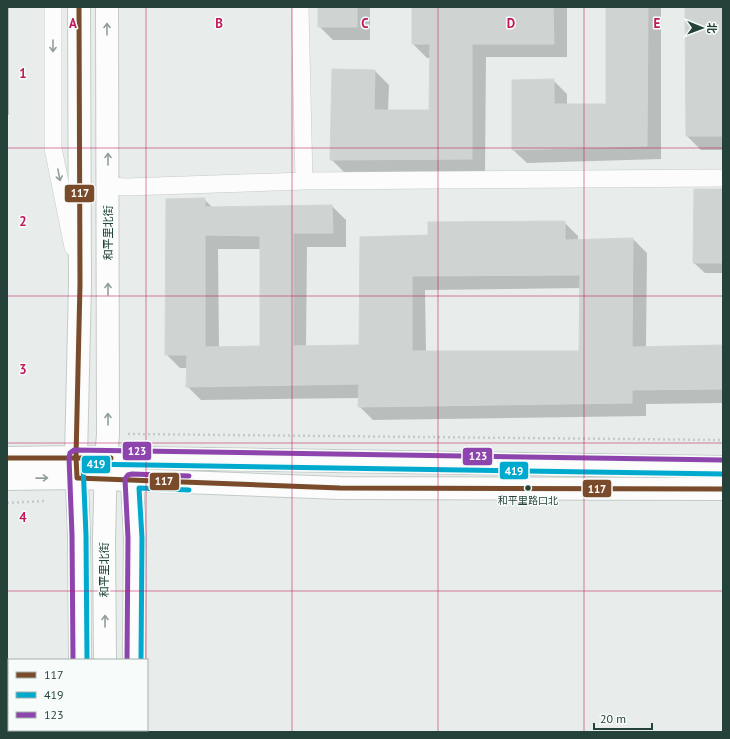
<svg xmlns="http://www.w3.org/2000/svg" width="730" height="739" font-family="'PT Sans','Noto Sans SC',sans-serif">
	<style>
		.shadow { fill: #0003; fill-rule: evenodd }
		.building { fill: #cfd4d2; stroke: #d1d6d4; fill-rule: evenodd }
		.lines { fill: none; stroke-linecap: round; stroke-linejoin: round }
		.street-casing { stroke: #c5cac8; stroke-width: 18 }
		.secondary-casing { stroke: #c3cbc8; stroke-width: 24 }
		.path { stroke: #c3ccca; stroke-width: 2.5; stroke-dasharray: 2 3; stroke-linecap: butt }
		.street { stroke: #fcfcfc; stroke-width: 17 }
		.secondary { stroke: #fcfcfc; stroke-width: 22 }
		.bus-1-casing { stroke: #f7fbf9; stroke-width: 8 }
		.bus-2-casing { stroke: #f7fbf9; stroke-width: 8 }
		.bus-3-casing { stroke: #f7fbf9; stroke-width: 8 }
		.bus-1 { stroke: #7a4b2a; stroke-width: 5 }
		.bus-2 { stroke: #00a9ce; stroke-width: 5 }
		.bus-3 { stroke: #8e44ad; stroke-width: 5 }
		.oneway { stroke: #909f9b }
		.grid { fill: none; stroke: #c2185b; stroke-width: 1; stroke-opacity: 0.55 }
		.bus-dot { fill: #24423a; stroke: #f7fbf9; stroke-width: 1.5 }
		.labels { text-anchor: middle; stroke-width: 3; stroke-linejoin: round; paint-order: stroke }
		.bus-label { font-size: 10px; fill: #24423a; stroke: #f7fbf9 }
		.street-label { font-size: 11px; fill: #24423a; stroke: #f7fbf9 }
		.grid-label { font-size: 13px; text-anchor: middle; font-weight: bold; fill: #c2185b; stroke: #f7fbf9; stroke-width: 3; stroke-linejoin: round; paint-order: stroke }
		.line-badge { stroke: #f7fbf9; stroke-width: 1.5 }
		.badge-label { font-size: 11px; text-anchor: middle; font-weight: bold; fill: #fff }
	</style>
	<rect width="100%" height="100%" fill="#e8edeb"/>
	<path class="shadow" d="M7,7H9V115H7Z
		M319,7H370V40H333L319,26Z
		M413,7H567V57H486L485,172L345,173L331,159L375,71L389,85L388,111H430L431,58H427L413,44Z
		M607,7H661V159L527,163L513,150L553,80L567,94V105H607Z
		M686,7H723V150H701L687,136Z
		M723,190V273H705L694,263Z
		M204,199L213,208L332,206L346,220V247H307L306,347L360,346L429,236L564,222L578,236V241L633,239L647,253L646,347L723,346V403L646,404V416L373,420L359,406V398L201,400L187,386L188,368H180L166,354ZM218,249H261V347H219ZM581,288L580,352H426L425,290Z"/>
	<path class="building" d="M318,7H357V27H318Z
		M412,7H553L554,44H472V159L330,160L332,69L375,70L374,110H429L430,44H412Z
		M606,7H648L647,146L512,150V80L554,79V104H606Z
		M685,7H722L723,136H686Z
		M694,189H723V263H693Z
		M205,198V207L332,205L333,233H293V346L359,345L360,237L428,235V222L565,221V240L633,238L632,347L723,345V389L632,390V403L358,407L359,384L186,387L187,355H165L166,199ZM205,235L260,236V346L205,347ZM580,275L579,351H412V276Z"/>
	<g class="lines">
		<defs>
			<path id="street" d="M53,7V148L73,247
				M300,7L304,181
				M108,186L127,187L304,181L723,178"/>
			<path id="secondary" d="M79,7L80,284L76,457L79,535L80,660
				M7,458L76,457L723,467
				M131,465L135,538L134,660
				M7,479L77,478L340,488L723,489
				M105,660L104,539L106,458L108,435L107,7
				M80,730V732
				M105,730V732
				M133,732V730"/>
		</defs>
		<use href="#street" class="street-casing"/>
		<use href="#secondary" class="secondary-casing"/>
		<path class="path" d="M128,434L723,440
			M7,503L44,501"/>
		<use href="#street" class="street"/>
		<use href="#secondary" class="secondary"/>
		<defs>
			<path id="bus-1" d="M79,7L80,284L76,457L77,478L340,488L723,489
				M7,458H111"/>
			<path id="bus-2" d="M87,660L86,535L83,464L723,474
				M141,660L142,538L139,488L189,490"/>
			<path id="bus-3" d="M73,660L72,535L69,457L70,453L74,450L723,460
				M127,660L128,538L125,479L128,475L132,474L189,476"/>
		</defs>
		<use href="#bus-1" class="bus-1-casing"/>
		<use href="#bus-2" class="bus-2-casing"/>
		<use href="#bus-3" class="bus-3-casing"/>
		<use href="#bus-1" class="bus-1"/>
		<use href="#bus-2" class="bus-2"/>
		<use href="#bus-3" class="bus-3"/>
	</g>
	<defs><path id="oneway-shaft" d="M-6 0H5M1.5-3L5.5 0L1.5 3" fill="none" stroke-width="1.6" stroke-linecap="round" stroke-linejoin="round"/></defs>
	<g class="oneway">
		<use href="#oneway-shaft" transform="translate(107 29) rotate(-90)"/>
		<use href="#oneway-shaft" transform="translate(53 46) rotate(90)"/>
		<use href="#oneway-shaft" transform="translate(108 159) rotate(-90)"/>
		<use href="#oneway-shaft" transform="translate(59 175) rotate(79)"/>
		<use href="#oneway-shaft" transform="translate(108 289) rotate(-90)"/>
		<use href="#oneway-shaft" transform="translate(108 419) rotate(-91)"/>
		<use href="#oneway-shaft" transform="translate(42 478) rotate(-1)"/>
		<use href="#oneway-shaft" transform="translate(105 621) rotate(-90)"/>
	</g>
	<path class="grid" d="M146,7V660M292,7V732M438,7V732M584,7V732M7,148H723M7,296H723M7,443H723M7,591H723M146,730V732"/>
	<circle class="bus-dot" cx="528" cy="488" r="3.5"/>
	<g class="labels">
		<g class="bus-label">
			<text x="528" y="504">和平里路口北</text>
		</g>
		<g class="street-label">
			<text transform="translate(108 233) rotate(-90)" y="4">和平里北街</text>
			<text transform="translate(104 570) rotate(-90)" y="4">和平里北街</text>
		</g>
	</g>
	<g class="grid-label">
		<text x="73" y="28">A</text>
		<text x="219" y="28">B</text>
		<text x="365" y="28">C</text>
		<text x="511" y="28">D</text>
		<text x="657" y="28">E</text>
		<text x="23" y="78">1</text>
		<text x="23" y="226">2</text>
		<text x="23" y="374">3</text>
		<text x="23" y="522">4</text>
	</g>
	<g class="line-badge">
		<rect x="64" y="184" width="31" height="19" rx="4" fill="#7a4b2a"/>
		<rect x="122" y="441" width="30" height="20" rx="4" fill="#8e44ad"/>
		<rect x="462" y="447" width="31" height="19" rx="4" fill="#8e44ad"/>
		<rect x="81" y="455" width="30" height="19" rx="4" fill="#00a9ce"/>
		<rect x="499" y="461" width="30" height="19" rx="4" fill="#00a9ce"/>
		<rect x="149" y="472" width="31" height="19" rx="4" fill="#7a4b2a"/>
		<rect x="582" y="479" width="30" height="19" rx="4" fill="#7a4b2a"/>
	</g>
	<g class="badge-label">
		<text x="80" y="197">117</text>
		<text x="137" y="455">123</text>
		<text x="478" y="460">123</text>
		<text x="96" y="468">419</text>
		<text x="514" y="475">419</text>
		<text x="164" y="485">117</text>
		<text x="597" y="493">117</text>
	</g>
	<rect width="730" height="739" fill="none" stroke="#24423a" stroke-width="16"/>
	<rect x="8" y="659" width="140" height="72" fill="#f7fbf9" stroke="#a3b1ad"/>
	<rect x="16" y="672" width="20" height="6" fill="#7a4b2a" stroke="#a3b1ad"/>
	<text x="44" y="679" font-size="12" fill="#24423a">117</text>
	<rect x="16" y="692" width="20" height="6" fill="#00a9ce" stroke="#a3b1ad"/>
	<text x="44" y="699" font-size="12" fill="#24423a">419</text>
	<rect x="16" y="712" width="20" height="6" fill="#8e44ad" stroke="#a3b1ad"/>
	<text x="44" y="719" font-size="12" fill="#24423a">123</text>
	<g transform="translate(702 28) rotate(91)" stroke="#f7fbf9" stroke-width="3" paint-order="stroke">
	<path d="M0-3L7 15L0 10L-7 15Z" fill="#24423a"/>
	<text y="-6" font-size="11" font-weight="bold" text-anchor="middle" fill="#24423a">北</text>
	</g>
	<path d="M594 723v6h58v-6" fill="none" stroke="#24423a" stroke-width="2"/>
	<text x="600" y="723" font-size="12" fill="#24423a" stroke="#f7fbf9" stroke-width="3" paint-order="stroke">20 m</text>
</svg>
